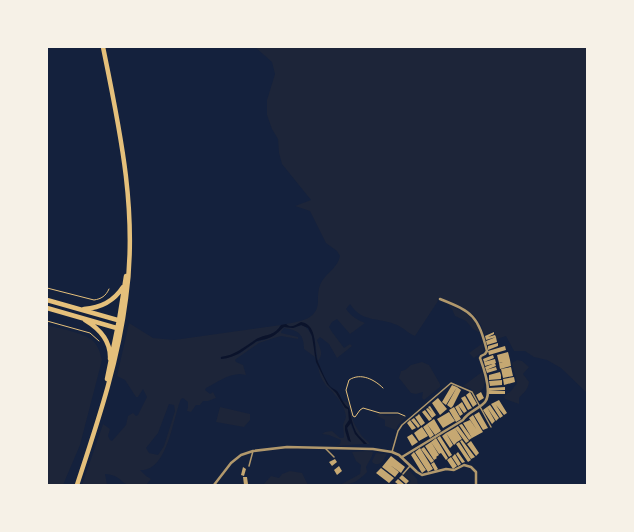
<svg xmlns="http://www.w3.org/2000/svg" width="634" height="532" font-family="'Space Grotesk',sans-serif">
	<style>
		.green { fill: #1d2539; fill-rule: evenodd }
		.water { fill: #0b132b }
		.building { fill: #c6a872 }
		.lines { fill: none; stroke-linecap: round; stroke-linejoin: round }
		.path { stroke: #e5c07b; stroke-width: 1 }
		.service { stroke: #b1986c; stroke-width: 1.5 }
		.minor { stroke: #b1986c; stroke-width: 2.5 }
		.primary { stroke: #e5c07b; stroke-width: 4.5 }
	</style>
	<rect width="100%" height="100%" fill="#14213d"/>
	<path class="green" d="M255,47H587V393L561,368L547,360L534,357L525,351H514L506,336L497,339L494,331L484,335C481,312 458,306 440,298L437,299L438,301L415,336C409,334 404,328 397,325C379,317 362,323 350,304L346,309C351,316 357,320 365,323L350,334L337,319L332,322L329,327L332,332L344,348L350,344L352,346L337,358L329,344L320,337L317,340C320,349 324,353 318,361C315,348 317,332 305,323C298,324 291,329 286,324C300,321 317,320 318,302C318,294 318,288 322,281C328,272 338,267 340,256L337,251L326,243L310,211L295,206L311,200L282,164L279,153L278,139L272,129L267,115V100L275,74L272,62Z
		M447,304C464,313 473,313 480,333L473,329L466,321L455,316L452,309Z
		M129,323L153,338L174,340L281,325C274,337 265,334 255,340C242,348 237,355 221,357L220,358L222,359L239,354L256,342L267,339L276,334L284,327L293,328L302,325C314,331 314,345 315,357L304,349C304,334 298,330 284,328L281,332V333L298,337V339L281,336L274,338L259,343L236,359L235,360L236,362L243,365L246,375C244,375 242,374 240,374C228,374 216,383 206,388L205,390L210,394L213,392L216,398L208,401H203L200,405H196L191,412L187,411L188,407V402L183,398L181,399C173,417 168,472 140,470L146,476L151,479L146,485C141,485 133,486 129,485C119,482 121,475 105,474L107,485H82L103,424L110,429L108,436L110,440L112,441L126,425L128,416L133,413L136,416L138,415L147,397L143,389L138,397H136L125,380L117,376ZM169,404L174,405L175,411L164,446L158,455L149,453L146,448L158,433Z
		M47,325C58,328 84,333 92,340C98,345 100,352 102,360L80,445L63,485H47Z
		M483,343L484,351L474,358L469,353Z
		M517,360L522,361L529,367L523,374L529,382C528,390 524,392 519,398V404L505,399L504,396L511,391L517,383L512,363Z
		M422,362L429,365L440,384V387L424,400L422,398L423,392L416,394L411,393L399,378L401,371L405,370L411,365Z
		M318,366L328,386L336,393L344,406L348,409L349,420L345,426V430L348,441L350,442L347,426L350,423L355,434L364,444L336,446L340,444L341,440L329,435L322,434L325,432L332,431L340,438H343L344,437L343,425L346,417C345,408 340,400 334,394C332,390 327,388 325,384C321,379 319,373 318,366Z
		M482,372C486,383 486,389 475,395L471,389L463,386Z
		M343,401L347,402C351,409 352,417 354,423C355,425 360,433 361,435C364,439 367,440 370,444H367C364,440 359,437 356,432C352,425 351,416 349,408L346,406Z
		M220,407L250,414V420L244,427L216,422Z
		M378,413C387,419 396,412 406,417L398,425L396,430L385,426V420L377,416Z
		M366,451L373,452L372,456L366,467L367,472C357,482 353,484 340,485L360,474L361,465L356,461L352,452Z
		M376,453L387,454C384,460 380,467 373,463L372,461Z
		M409,470L417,479L418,485H408L411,481L404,475Z
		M290,471L302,473L308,485H263L271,476L279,478L282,474Z"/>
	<path class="water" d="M301,322C319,325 313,350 318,362C321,369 325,379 329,385C331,388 335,389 337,391C341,396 343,405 349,408C351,416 352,424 356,432C359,437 364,440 367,444H364L355,434L351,423L347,428L351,442L348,440L345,430V426L349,420L348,409L345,408L336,393L327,384L316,362L312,336L308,328L301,325L293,328L284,327C278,332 274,337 266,339C263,340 260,340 257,341C243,350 238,357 221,359V357C235,355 243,348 255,340C265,333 273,338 281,325L286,324C291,329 295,325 301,322Z"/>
	<path class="building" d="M494,332V334L488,337L495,335L496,337L486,340L485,336Z
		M496,337L497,342L487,345L486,341Z
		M498,343V346L488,350V346Z
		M505,346L506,350L489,355L488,351Z
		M508,352L510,360L499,363L497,355Z
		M493,355L494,358L484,362L483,359Z
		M495,359L496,363L485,366L484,362Z
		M510,360L511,366L500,369L499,363Z
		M495,363L496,366L486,370L485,367Z
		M496,367L497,370L487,373L486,370Z
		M511,367L513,376L503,378L501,369Z
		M500,372L501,375L495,376L501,375V379L489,380V375Z
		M514,377L515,382L504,385L503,379Z
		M502,380V385L490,386L489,381Z
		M452,385L457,387L446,405L442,402Z
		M457,387L461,390L453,406L451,408L447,405Z
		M505,387V390L489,391V388Z
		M489,391H505V394H489Z
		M470,392L477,404L473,407L466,395Z
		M481,392L484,398L479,401L476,395Z
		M465,396L472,408L468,410L461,398Z
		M438,398L447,409L440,415L432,403Z
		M499,400L507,413L504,415L496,405L503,416L500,418L491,404Z
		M462,402L467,411L464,413L458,405Z
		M458,405L463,414L460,416L455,407Z
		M490,405L499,418L496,421L487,407Z
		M430,406L436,415L432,418L426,409L428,408L432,412L428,407Z
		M454,407L461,419L456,422L449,410Z
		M487,407L495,421L492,424L483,410Z
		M425,410L432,419L429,421L422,412Z
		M449,412L455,421L443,428L437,419Z
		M479,412L488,428L483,430L474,415Z
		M419,414L425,423L421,426L415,417L417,416L422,423L417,416Z
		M473,415L483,432L472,438L463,423L470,420L477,430L469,418Z
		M414,418L420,426L418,428L411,420Z
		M434,419L441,431L438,433L431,423L438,433L435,435L427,424Z
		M410,420L416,428L412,430L407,423Z
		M427,424L434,435L430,438L423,427Z
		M462,424L472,438L469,440L459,425Z
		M458,426L469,441L466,443L455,428Z
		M422,427L428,436L419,441L414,433Z
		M455,428L462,439L457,442L451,433L457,442L454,445L446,433Z
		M446,433L453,445L450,448L442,436Z
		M412,434L418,442L412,446L407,437Z
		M440,436L452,455L449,457L437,438Z
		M436,438L448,458L446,460L441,453L439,454L431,442Z
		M462,440L475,457L471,459L460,441Z
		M471,441L479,453L476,456L467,444Z
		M431,442L439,455L436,457L437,458L434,460L425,446L428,444L432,449L428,444Z
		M459,442L471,460L468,462L456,444Z
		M424,447L434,461L431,463L421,449Z
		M420,448L430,464L428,465L430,464L433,469L428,472L415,452Z
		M414,452L426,470L422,473L411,455Z
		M458,452L465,462L462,463L456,454Z
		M455,454L461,464L458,466L452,457Z
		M391,456L405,467L401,473L390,465L399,472L395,477L382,467Z
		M451,457L457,466L453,469L447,460Z
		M335,459L337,462L332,466L329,462Z
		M434,462L438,469L435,471L431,464Z
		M339,466L342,471L337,475L334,470Z
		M243,467L246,469L244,476L241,475Z
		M381,468L394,478L389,483L376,473Z
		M402,475L409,481L406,484L399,478Z
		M243,477H247L248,484L244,485Z
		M398,479L405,485H399L395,482Z"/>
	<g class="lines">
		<path class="path" d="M47,288L94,300C101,299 106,296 109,289
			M47,321L90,333L99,341
			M383,388C375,380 361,372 349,380L346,390L353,416L355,417L360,410L363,408L380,413H398L405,416"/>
		<path class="service" d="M326,449L334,457
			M392,452L398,431L402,425L451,383L472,392L491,427
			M249,466L253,451
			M403,474L410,466"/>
		<path class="minor" d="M402,457L463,420C467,413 476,410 483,404C494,396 484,369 480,358L481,356L485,354L487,351C478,316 473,312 440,299
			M214,485L231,463L241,455L253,451L287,447L373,449L392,452L399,455L417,472L422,475L446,469L454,470L464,465L471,467L476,472V485"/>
		<path class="primary" d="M47,300L121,321
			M47,308L120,329
			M84,309C100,308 114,301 123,287
			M85,320C100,329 111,341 110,359
			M107,379L119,320L126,276
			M77,485C97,424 118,363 126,298C138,213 120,130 103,47"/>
	</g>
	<rect width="634" height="532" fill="none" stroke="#f6f1e7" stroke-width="96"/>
</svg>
